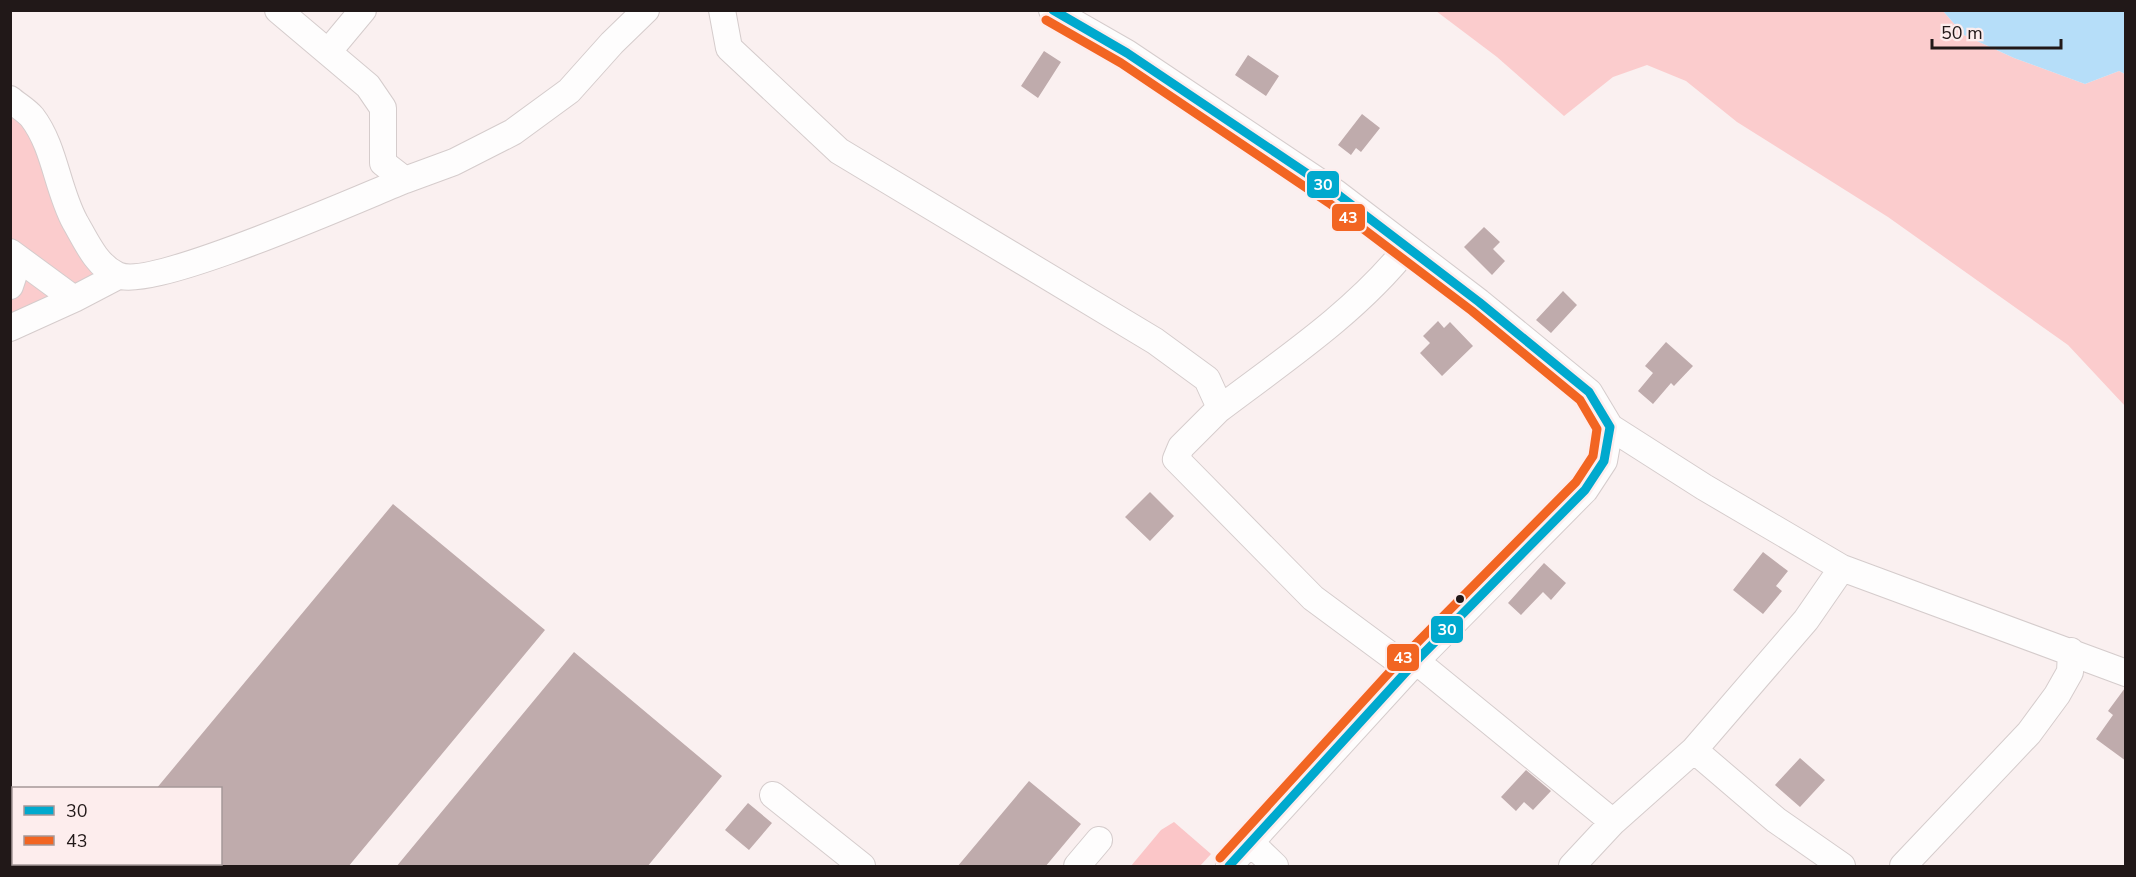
<svg xmlns="http://www.w3.org/2000/svg" width="2136" height="877" font-family="'Nunito Sans',sans-serif">
	<style>
		.green { fill: #fbcccd }
		.forest { fill: #fbc6c8 }
		.water { fill: #b6def9 }
		.building { fill: #bfabac }
		.lines { fill: none; stroke-linecap: round; stroke-linejoin: round }
		.minor-casing { stroke: #d5cccc; stroke-width: 28 }
		.minor { stroke: #fefdfd; stroke-width: 26 }
		.bus-1-casing { stroke: #fdeded; stroke-width: 14 }
		.bus-2-casing { stroke: #fdeded; stroke-width: 14 }
		.bus-1 { stroke: #00a9ce; stroke-width: 9 }
		.bus-2 { stroke: #f26522; stroke-width: 9 }
		.bus-dot { fill: #211818; stroke: #fdeded; stroke-width: 2 }
		.line-badge { stroke: #fdeded; stroke-width: 2 }
		.badge-label { font-size: 16px; text-anchor: middle; font-weight: bold; fill: #fff }
	</style>
	<rect width="100%" height="100%" fill="#faf0f0"/>
	<path class="green" d="M1436,11H1943L1964,35L2014,58L2085,84L2119,71L2125,74V406L2068,345L1888,217L1737,122L1686,81L1647,65L1613,77L1564,116L1497,57Z
		M10,99L113,278L10,328Z"/>
	<path class="forest" d="M1174,822L1211,854L1200,866H1131L1161,830Z"/>
	<path class="water" d="M1943,11H2125V74L2119,71L2085,84L2014,58L1964,35Z"/>
	<path class="building" d="M1044,51L1061,62L1038,98L1021,86Z
		M1248,55L1279,76L1266,96L1235,75Z
		M1362,114L1380,128L1361,152L1356,148L1351,155L1338,145Z
		M1484,227L1500,242L1493,249L1505,261L1492,275L1464,247Z
		M1563,291L1577,305L1551,333L1536,320Z
		M1438,321L1444,328L1450,322L1473,346L1442,376L1420,353L1430,343L1423,336Z
		M1666,342L1693,366L1674,386L1671,383L1653,404L1638,391L1653,373L1645,366Z
		M1150,492L1174,516L1150,541L1125,517Z
		M393,504L545,630L348,867H220V789H156Z
		M1763,552L1788,571L1776,586L1782,591L1763,614L1733,590Z
		M1544,563L1566,583L1551,600L1543,592L1521,615L1508,603Z
		M574,652L722,776L647,867H396Z
		M2125,688H2126V761L2096,739L2113,715L2108,711Z
		M1800,758L1825,780L1800,807L1775,785Z
		M1526,770L1551,791L1533,810L1524,802L1516,811L1501,797Z
		M1029,781L1081,824L1045,867H957Z
		M748,803L772,823L749,850L725,830Z"/>
	<g class="lines">
		<defs>
			<path id="minor" d="M278,10L368,86L383,108V163L405,180L454,162L513,132L569,91L612,43L646,10
				M722,10L729,48L839,151L1155,341L1207,379L1217,401L1218,410L1181,447L1176,459L1313,598L1409,669
				M1052,10L1127,53L1336,193L1479,302L1589,392L1610,427L1604,461L1585,490L1416,661L1229,866
				M328,52L363,10
				M10,99C17,105 26,110 32,117C55,147 57,189 75,222C86,241 96,265 117,275C152,291 360,198 405,180
				M10,252L74,299L118,276
				M10,255L15,271L10,286
				M10,328L74,299
				M1218,410C1284,360 1355,313 1407,248
				M1610,427L1704,487L1842,568L2126,673
				M1416,661L1613,822L1694,750L1776,820L1842,866
				M1694,750L1806,620L1842,568
				M773,795L862,866
				M1251,843L1275,866
				M1077,866L1099,840
				M1572,866L1613,822
				M1903,866L2029,733L2057,695L2070,672L2071,651"/>
		</defs>
		<use href="#minor" class="minor-casing"/>
		<use href="#minor" class="minor"/>
		<defs>
			<path id="bus-1" d="M1053,10L1127,53L1336,193L1479,302L1589,392L1610,427L1604,461L1585,490L1416,661L1229,866"/>
			<path id="bus-2" d="M1046,20L1121,63L1329,203L1472,311L1580,400L1597,429L1593,456L1576,482L1407,653L1220,858"/>
		</defs>
		<use href="#bus-1" class="bus-1-casing"/>
		<use href="#bus-2" class="bus-2-casing"/>
		<use href="#bus-1" class="bus-1"/>
		<use href="#bus-2" class="bus-2"/>
	</g>
	<circle class="bus-dot" cx="1460" cy="599" r="5"/>
	<g class="line-badge">
		<rect x="1306" y="170" width="34" height="29" rx="6" fill="#00a9ce"/>
		<rect x="1331" y="203" width="35" height="29" rx="6" fill="#f26522"/>
		<rect x="1430" y="615" width="34" height="29" rx="6" fill="#00a9ce"/>
		<rect x="1386" y="643" width="34" height="29" rx="6" fill="#f26522"/>
	</g>
	<g class="badge-label">
		<text x="1323" y="190">30</text>
		<text x="1348" y="223">43</text>
		<text x="1447" y="635">30</text>
		<text x="1403" y="663">43</text>
	</g>
	<rect width="2136" height="877" fill="none" stroke="#211818" stroke-width="24"/>
	<rect x="12" y="787" width="210" height="78" fill="#fdeded" stroke="#a59898" stroke-width="1.5"/>
	<rect x="24" y="806" width="30" height="9" fill="#00a9ce" stroke="#a59898" stroke-width="1.5"/>
	<text x="66" y="817" font-size="18" fill="#211818">30</text>
	<rect x="24" y="836" width="30" height="9" fill="#f26522" stroke="#a59898" stroke-width="1.5"/>
	<text x="66" y="847" font-size="18" fill="#211818">43</text>
	<path d="M1932 39v9h129v-9" fill="none" stroke="#211818" stroke-width="3"/>
	<text x="1941" y="39" font-size="18" fill="#211818" stroke="#fdeded" stroke-width="4.5" paint-order="stroke">50 m</text>
</svg>
